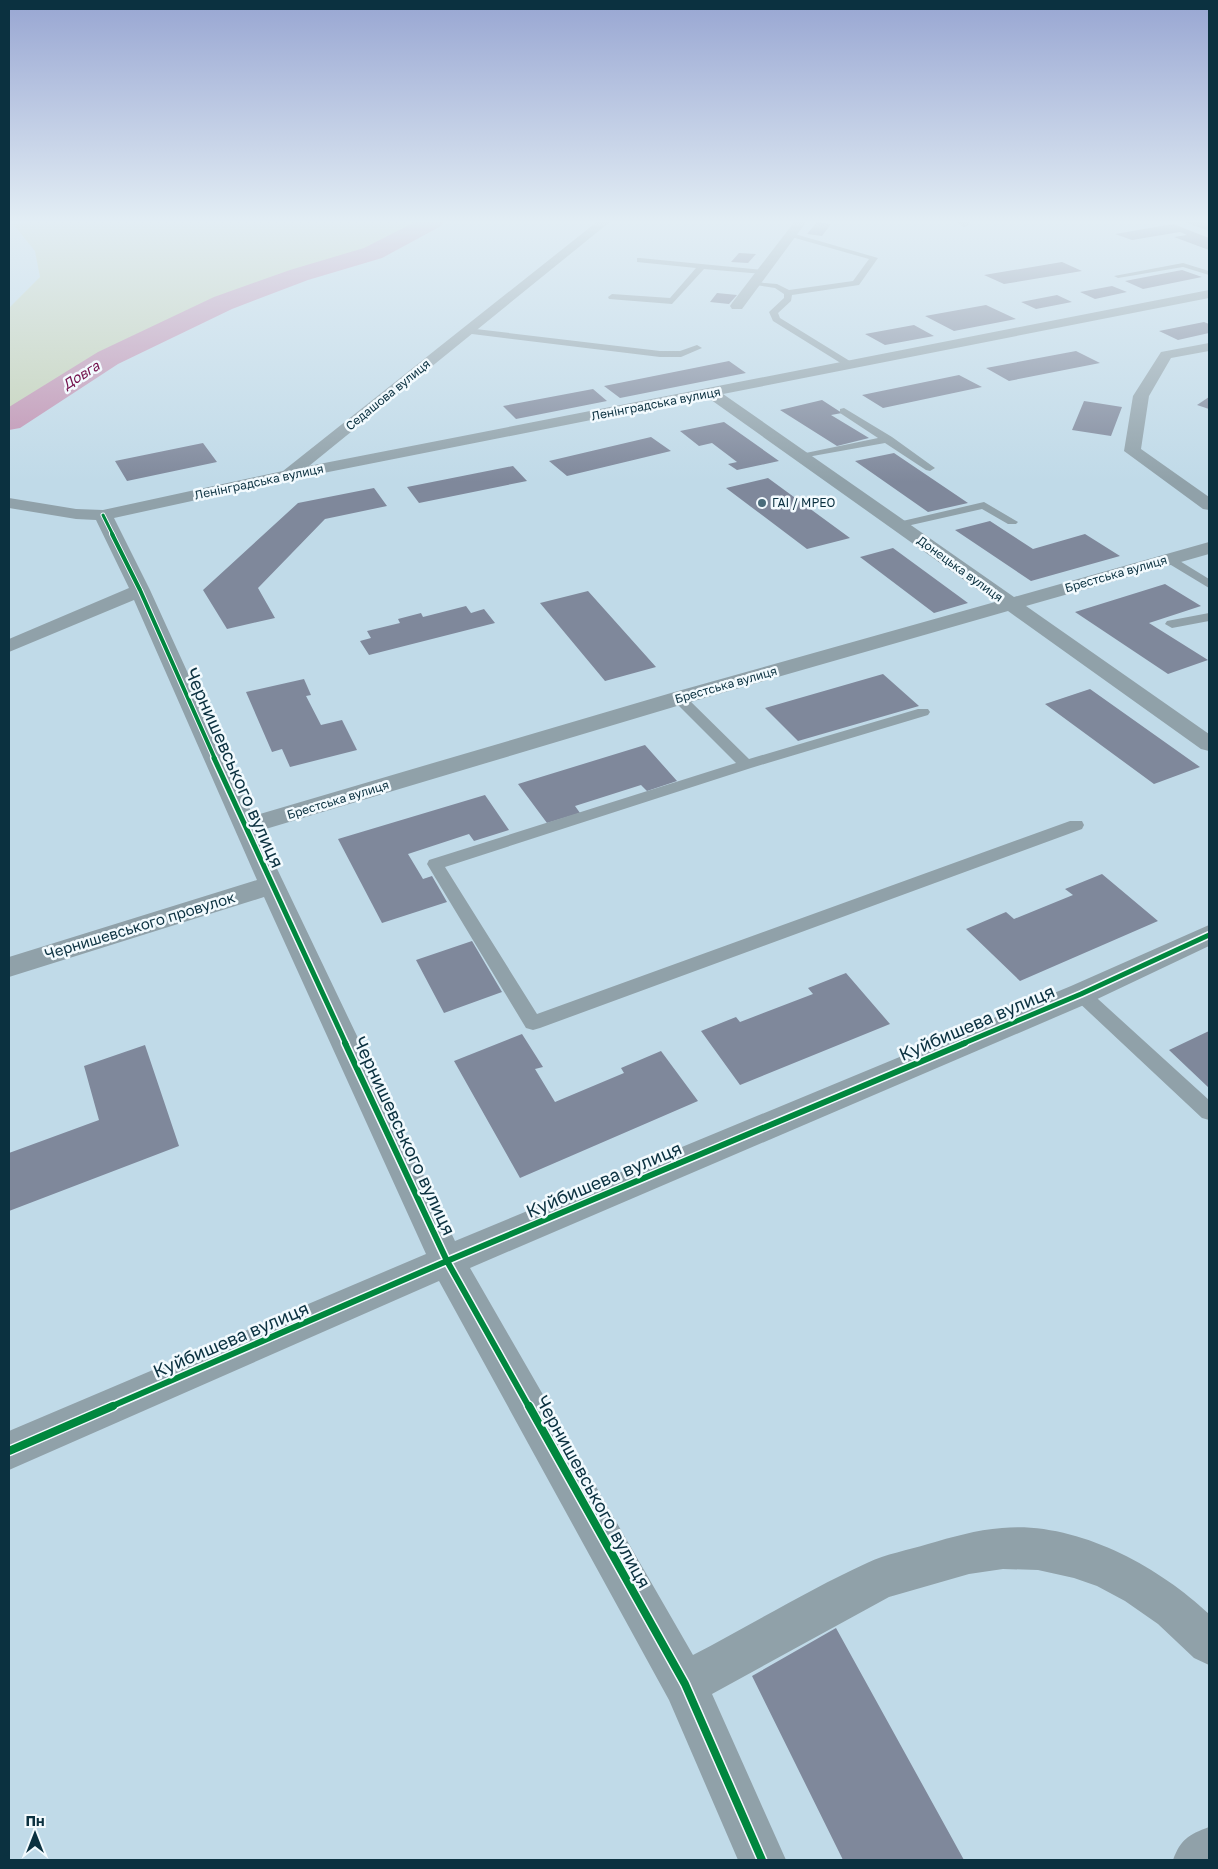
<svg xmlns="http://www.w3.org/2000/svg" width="1218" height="1869" font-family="'Golos Text',sans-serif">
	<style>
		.green { fill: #c4d1b5 }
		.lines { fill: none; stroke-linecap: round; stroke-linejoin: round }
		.river { fill: #c090b0; fill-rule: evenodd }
		.building { fill: #7f889b }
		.service { fill: #90a1a9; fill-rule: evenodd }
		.minor { fill: #90a1a9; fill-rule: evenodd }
		.secondary { fill: #8ca0aa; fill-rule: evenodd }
		.cycleway-far4-casing { stroke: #f2fafe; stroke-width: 5 }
		.cycleway-far3-casing { stroke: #f2fafe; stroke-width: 6 }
		.cycleway-far2-casing { stroke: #f2fafe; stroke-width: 8 }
		.cycleway-far1-casing { stroke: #f2fafe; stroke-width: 9 }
		.cycleway-casing { stroke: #f2fafe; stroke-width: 11 }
		.cycleway-far4 { stroke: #00873e; stroke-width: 3 }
		.cycleway-far3 { stroke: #00873e; stroke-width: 4 }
		.cycleway-far2 { stroke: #00873e; stroke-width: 5 }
		.cycleway-far1 { stroke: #00873e; stroke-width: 6 }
		.cycleway { stroke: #00873e; stroke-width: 8 }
		.poi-dot { fill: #4a6c7b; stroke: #f2fafe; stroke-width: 2 }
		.labels { text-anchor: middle; stroke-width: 5; stroke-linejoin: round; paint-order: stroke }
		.far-street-label { font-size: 12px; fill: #0b3140; stroke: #f2fafe }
		.far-poi-label { font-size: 12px; fill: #0b3140; stroke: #f2fafe; text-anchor: start }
		.far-water-label { font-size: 14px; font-style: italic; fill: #73104c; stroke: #f2fafe }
		.street-label { font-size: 15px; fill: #0b3140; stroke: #f2fafe }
		.near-street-label { font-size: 18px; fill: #0b3140; stroke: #f2fafe }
	</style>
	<rect width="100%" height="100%" fill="#c0dae8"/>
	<path class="green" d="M38,221H443L408,240L337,269L223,303L160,339L117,359L60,395L9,417V308L40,277L35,251L13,224Z"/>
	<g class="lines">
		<path class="river" d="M417,221H444L441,226L382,258L308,280L232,309L118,364L20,428L9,430V407L98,352L214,297L290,270L364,248Z"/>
	</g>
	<path class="building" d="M817,222L831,224L822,236L807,234Z
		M1173,224L1209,238V250L1174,237L1187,235L1180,232L1132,240L1115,234Z
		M739,253L756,254L748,263L731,262Z
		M1062,262L1082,271L1004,284L984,275Z
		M1182,270L1202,277L1143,289L1125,281Z
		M1112,286L1127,292L1095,299L1080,292Z
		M717,293L737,295L729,304L710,302Z
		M1057,295L1072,302L1036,309L1021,302Z
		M986,305L1016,319L954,331L925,316Z
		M1204,322L1209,324V333L1178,340L1159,331Z
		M914,325L934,336L885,345L865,334Z
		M1076,351L1100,363L1009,381L986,368Z
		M729,361L746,373L620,398L604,386Z
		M959,375L982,387L883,408L862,395Z
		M593,389L607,401L516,419L503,406Z
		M1209,397V409L1197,405Z
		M822,400L842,413L831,415L869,438L837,446L780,410Z
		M1084,401L1122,407L1111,436L1072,430Z
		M724,422L779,461L737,470L728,464L737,462L712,443L699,446L680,431Z
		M651,437L671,451L567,476L549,461Z
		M203,443L217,462L127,481L115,461Z
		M894,453L968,503L928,512L855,461Z
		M513,466L527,481L419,503L407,487Z
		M768,478L850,538L807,549L726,488Z
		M374,488L387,506L325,519L258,588L275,618L227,629L203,590L298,503Z
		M990,521L1033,549L1085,534L1120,556L1031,581L955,530Z
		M893,548L968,603L934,613L860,557Z
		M1165,584L1201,606L1149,623L1208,660L1168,674L1075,612Z
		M588,591L656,667L605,681L540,603Z
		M466,606L471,613L484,609L495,623L369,655L360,641L371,638L367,631L400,623L398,619L421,613L423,617Z
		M883,674L919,706L798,741L765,708Z
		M304,679L311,695L306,696L321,725L342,720L357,750L290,767L282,749L272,752L246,692Z
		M1090,689L1200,767L1154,784L1045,704Z
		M645,745L677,781L647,791L641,785L575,806L580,813L547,823L518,784Z
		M485,795L509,830L474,841L469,834L408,854L423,879L432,876L447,902L382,923L338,839Z
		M1102,874L1158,921L1020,981L966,929L1006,912L1014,919L1073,895L1065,889Z
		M472,941L502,992L444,1013L416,960Z
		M846,973L890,1024L740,1085L701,1031L736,1017L740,1022L813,994L808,988Z
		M1209,1031V1088L1169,1050Z
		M522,1034L543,1067L535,1069L555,1102L624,1073L621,1068L661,1051L698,1101L520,1178L454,1061Z
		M145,1045L179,1146L9,1211V1153L99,1120L84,1066Z
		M836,1628L964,1860H843L752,1676Z"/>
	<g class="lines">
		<path class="service" d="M788,232L878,258L859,285L792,295L791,301L778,313L780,318L853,363V367H847L773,321L769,312L784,298V294L775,288L750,284L754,282L777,284L789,290L853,281L869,259L788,236Z
			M640,258L763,270L767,272L763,274L704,269L672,304L609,299L608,297L612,294L670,298L696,268L637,262V258Z
			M1183,263L1209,271V275L1183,267L1118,278L1114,276Z
			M467,328L660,351H680L697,345L702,348L681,357H660L464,333V329Z
			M844,408L892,437L935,468L930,471L926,470L885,443L796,459V455L878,438L840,413V409Z
			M984,502L1018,522L1016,524H1008L982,509L898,528L892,525L894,523Z
			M1170,555L1209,579V588L1166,562L1164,559L1166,556Z
			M1209,613V621L1172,628L1165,624L1167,621Z
			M679,694L684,695L749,759L918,709H928L930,712L928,715L751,768L445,867L537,1014L1070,821H1082L1084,825L1082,829L540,1028L533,1030L526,1028L427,864L429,860L736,763L674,701L672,698L674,695Z
			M1081,987L1087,989L1209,1100V1120L1202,1118L1075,999L1072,994L1075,989Z"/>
		<path class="minor" d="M598,221H611L309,466L1209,290V298L723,394L1014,597L1209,542V554L1026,606L1209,734V751L1201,749L1008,611L687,703L259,831L455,1241L1071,986L1209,925V946L1091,1002L470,1268L693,1655C751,1625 808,1590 867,1563C886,1554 908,1550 928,1544C952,1537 976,1530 1002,1528C1075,1521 1157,1565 1209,1614V1665L1194,1658L1158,1624L1125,1601L1097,1586L1074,1578L1038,1570L1003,1569L969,1574L889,1597L712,1694L786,1860H738L669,1700L439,1281L9,1470V1431L426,1254L264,897L9,977V957L257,880L134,600L9,652V639L129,588L96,520L76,519L9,508V498L76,509L103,510L283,471ZM707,397L995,602L671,693L253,816L150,590L114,518L288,480Z
			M795,221H807L742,309H732L730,306L732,303Z
			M955,221H967L970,224L964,227Z
			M1209,343V351L1171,358L1149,396L1141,449L1209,497V510L1203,509L1124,451L1133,396L1161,352Z
			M1209,1827V1860H1173C1181,1839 1188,1835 1209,1827Z"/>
		<path class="secondary" d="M1182,221H1198L1209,224V231Z"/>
		<defs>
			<path id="cycleway-far4" d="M103,515L113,535"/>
			<path id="cycleway-far3" d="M112,534L140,590L215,759"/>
			<path id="cycleway-far2" d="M214,758L346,1044
				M962,1044L1081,994L1209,935"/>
			<path id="cycleway-far1" d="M345,1043L447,1261L529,1407
				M110,1407L447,1261L965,1043"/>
			<path id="cycleway" d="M529,1406L685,1684L762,1860
				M9,1451L113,1406"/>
		</defs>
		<use href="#cycleway-far4" class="cycleway-far4-casing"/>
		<use href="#cycleway-far3" class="cycleway-far3-casing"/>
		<use href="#cycleway-far2" class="cycleway-far2-casing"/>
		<use href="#cycleway-far1" class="cycleway-far1-casing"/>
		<use href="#cycleway" class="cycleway-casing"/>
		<use href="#cycleway-far4" class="cycleway-far4"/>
		<use href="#cycleway-far3" class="cycleway-far3"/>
		<use href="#cycleway-far2" class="cycleway-far2"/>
		<use href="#cycleway-far1" class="cycleway-far1"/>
		<use href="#cycleway" class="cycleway"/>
	</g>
	<linearGradient id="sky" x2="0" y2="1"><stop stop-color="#98a6d2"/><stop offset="0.46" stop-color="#e3eef5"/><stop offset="1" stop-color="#e3eef5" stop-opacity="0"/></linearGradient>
	<rect width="1218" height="482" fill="url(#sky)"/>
	<circle class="poi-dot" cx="762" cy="503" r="5"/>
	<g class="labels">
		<g class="far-street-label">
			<text transform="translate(388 395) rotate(-39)" y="4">Седашова вулиця</text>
			<text transform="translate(656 404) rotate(-11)" y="4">Ленінградська вулиця</text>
			<text transform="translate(259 482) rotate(-12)" y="4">Ленінградська вулиця</text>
			<text transform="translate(960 569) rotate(36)" y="4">Донецька вулиця</text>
			<text transform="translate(1116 574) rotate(-16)" y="4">Брестська вулиця</text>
			<text transform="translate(726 685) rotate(-16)" y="4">Брестська вулиця</text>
			<text transform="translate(338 800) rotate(-17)" y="4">Брестська вулиця</text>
		</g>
		<g class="far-poi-label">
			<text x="772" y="507">ГАІ / МРЕО</text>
		</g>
		<g class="far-water-label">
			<text transform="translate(81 375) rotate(-32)" y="5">Довга</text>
		</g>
		<g class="street-label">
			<text transform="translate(140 926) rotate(-17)" y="5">Чернишевського провулок</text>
		</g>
		<g class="near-street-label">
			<text transform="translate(234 768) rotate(66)" y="6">Чернишевського вулиця</text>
			<text transform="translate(977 1023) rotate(-23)" y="6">Куйбишева вулиця</text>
			<text transform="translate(404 1136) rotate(65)" y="6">Чернишевського вулиця</text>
			<text transform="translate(604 1180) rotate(-23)" y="6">Куйбишева вулиця</text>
			<text transform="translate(231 1340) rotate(-23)" y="6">Куйбишева вулиця</text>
			<text transform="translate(593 1492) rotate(61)" y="6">Чернишевського вулиця</text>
		</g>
	</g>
	<rect width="1218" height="1869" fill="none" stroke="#0b3140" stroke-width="20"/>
	<g transform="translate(35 1834)" stroke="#f2fafe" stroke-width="4" paint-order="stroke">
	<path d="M0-4L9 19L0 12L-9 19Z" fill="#0b3140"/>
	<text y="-8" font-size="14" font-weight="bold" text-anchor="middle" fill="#0b3140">Пн</text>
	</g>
</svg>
